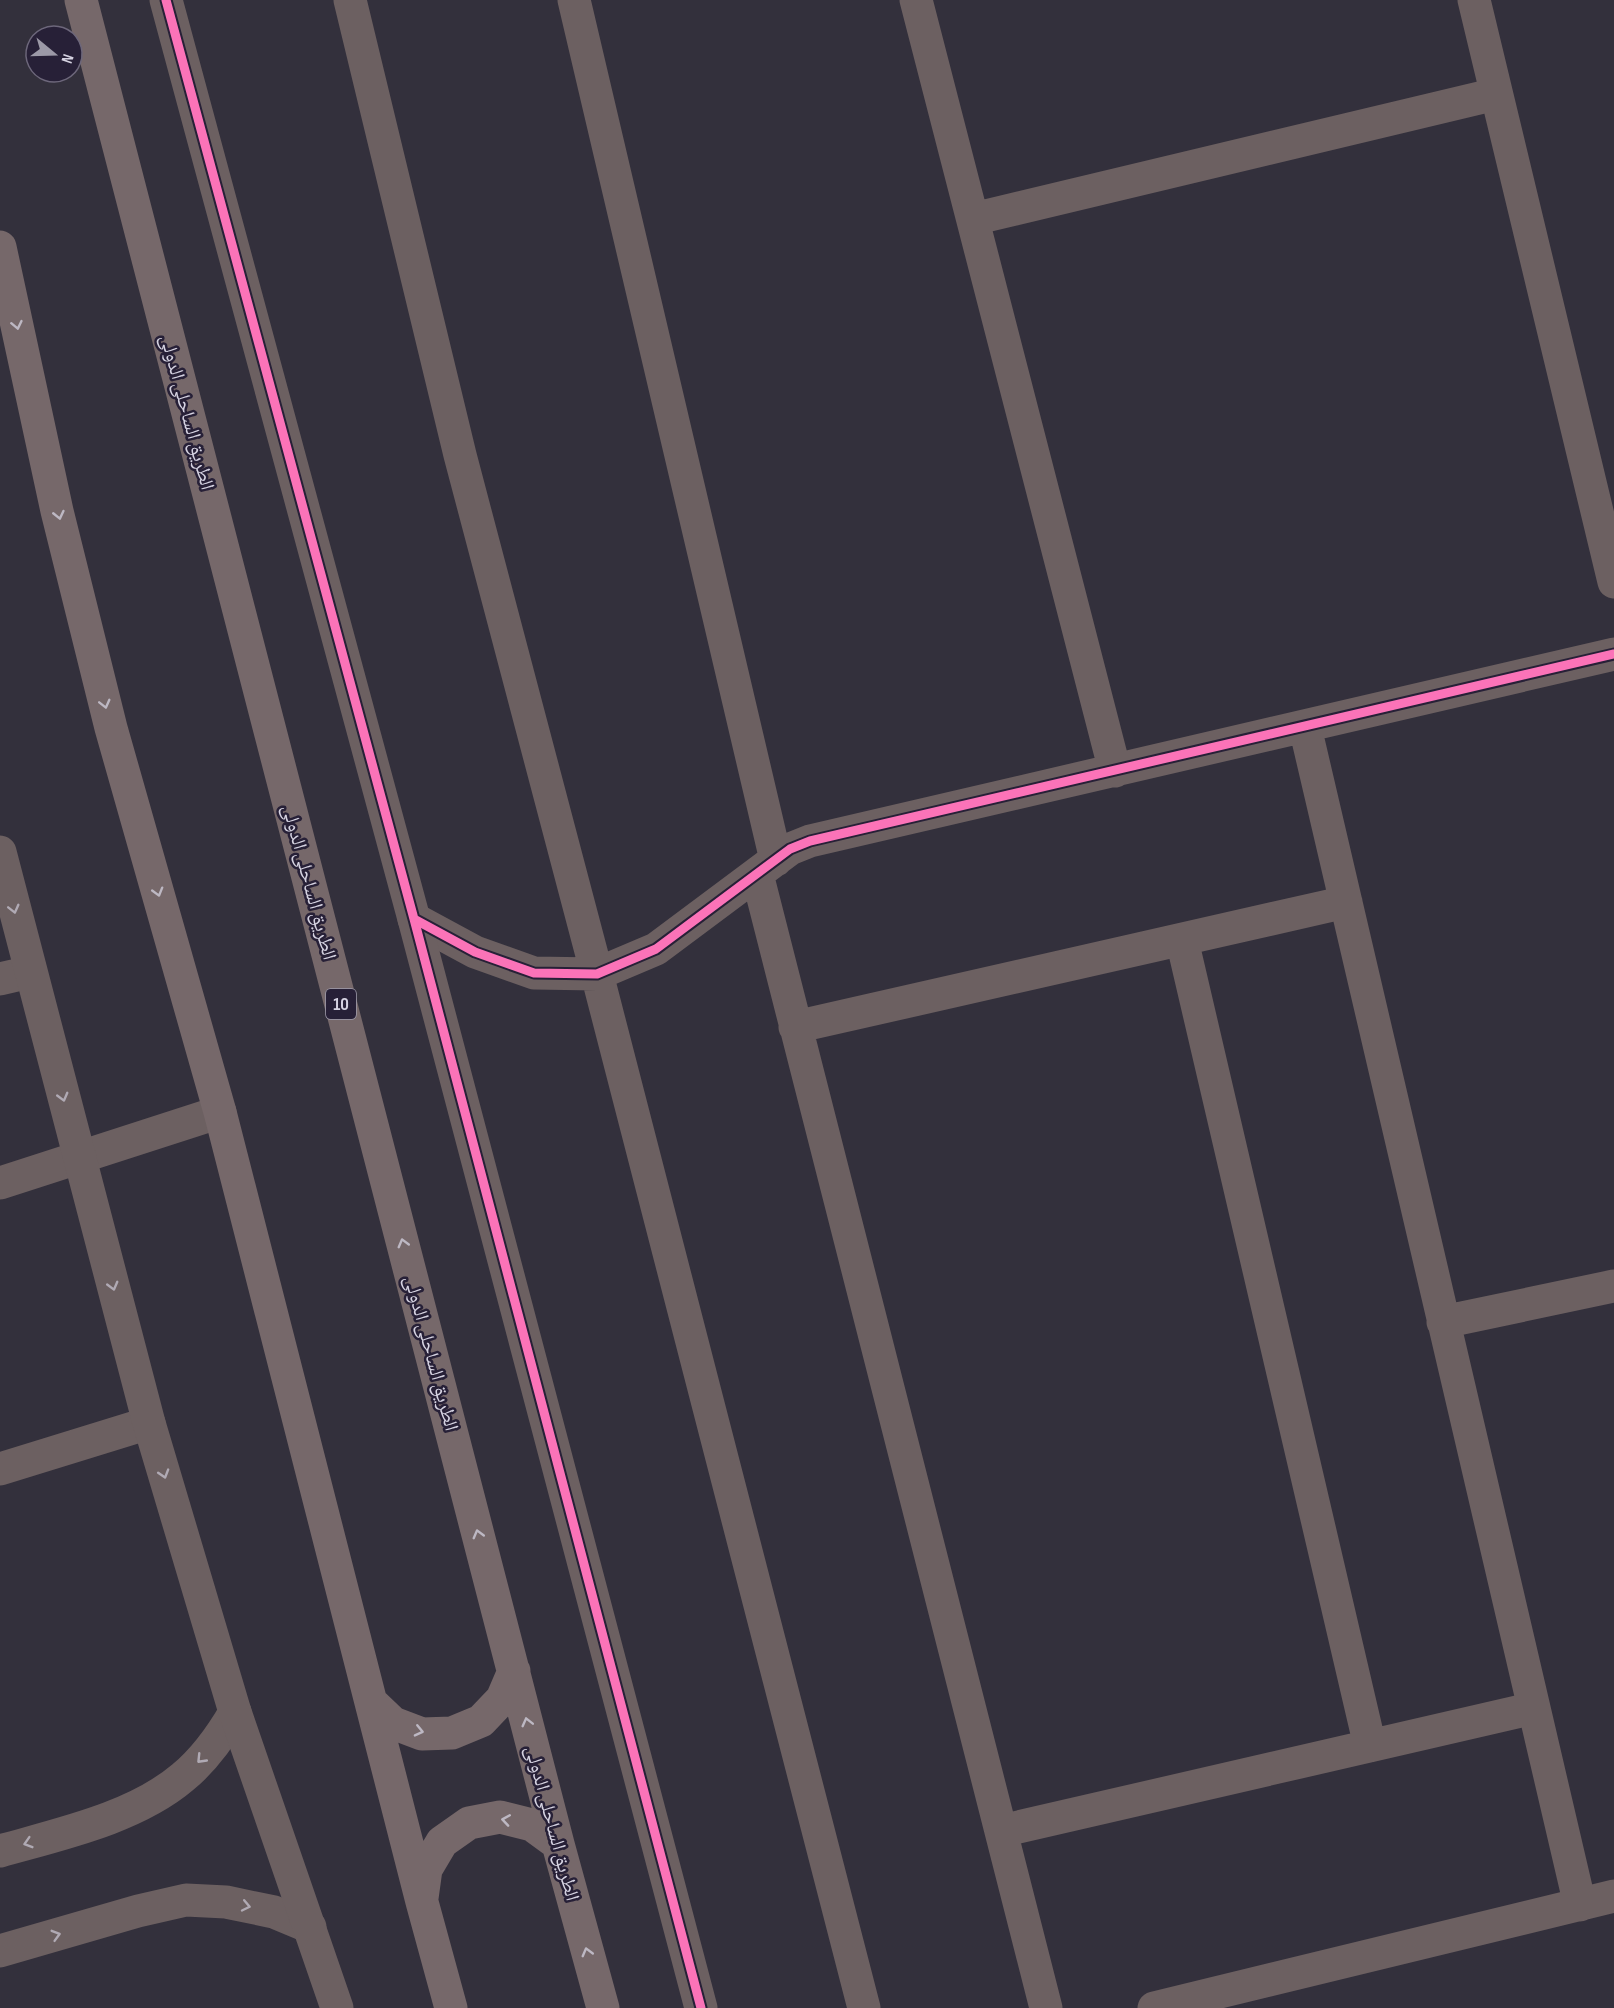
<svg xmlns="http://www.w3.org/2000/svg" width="1614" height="2008" font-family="'Sofia Sans Condensed','Noto Naskh Arabic',sans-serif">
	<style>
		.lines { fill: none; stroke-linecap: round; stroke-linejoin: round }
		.minor { stroke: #6c6061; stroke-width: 33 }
		.tertiary { stroke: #6c6061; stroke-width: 33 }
		.trunk { stroke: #76686a; stroke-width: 33 }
		.cycleway-casing { stroke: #272037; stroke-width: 13 }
		.cycleway { stroke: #fb73b8; stroke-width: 9 }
		.oneway { stroke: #bdb8c3 }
		.oneway2 { stroke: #b0aab4 }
		.labels { text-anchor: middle; stroke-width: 5; stroke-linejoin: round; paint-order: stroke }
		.shield { fill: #272037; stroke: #a19dae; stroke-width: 1.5 }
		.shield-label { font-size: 18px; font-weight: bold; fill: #d5d2e1 }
		.street-label { font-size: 20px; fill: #d5d2e1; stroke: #272037 }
	</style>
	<rect width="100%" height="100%" fill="#33303c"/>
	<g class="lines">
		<path class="minor" d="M350,0L460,455L597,974L864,2008
			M574,0L776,860
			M916,0L1115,771
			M1474,0L1614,582
			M973,219L1496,94
			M1305,727L1580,1905
			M757,874L1046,2008
			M414,919L475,952L534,973L597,974L656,949L790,849L810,841L1614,654
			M1182,940L1370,1746
			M0,979L30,972
			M795,1027L1346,902
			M0,1183L220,1112
			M1443,1322L1614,1286
			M0,1469L149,1423
			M1001,1831L1534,1708
			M0,1851C60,1834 135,1818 183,1777C205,1759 221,1736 235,1712
			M0,1951L138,1911L186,1900L226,1902L274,1912L310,1927
			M1154,2008L1614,1896"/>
		<path class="tertiary" d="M166,0L414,919L701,2008
			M0,852L149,1423L235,1712L337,2008"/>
		<path class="trunk" d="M81,0L558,1844L603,2008
			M0,247L57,511L111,728L220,1112L422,1902L451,2008
			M371,1702L393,1723L422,1734L452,1733L481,1721L502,1699L514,1671
			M422,1898L426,1869L442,1842L469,1823L500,1817L532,1825L558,1844"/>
		<defs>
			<path id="cycleway" d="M166,0L414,919L701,2008
				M414,919L475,952L534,973L597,974L656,949L790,849L810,841L1614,654"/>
		</defs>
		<use href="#cycleway" class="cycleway-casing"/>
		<use href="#cycleway" class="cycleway"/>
	</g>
	<defs><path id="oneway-chevron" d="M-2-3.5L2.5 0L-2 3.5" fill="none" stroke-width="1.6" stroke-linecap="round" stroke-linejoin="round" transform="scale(1.5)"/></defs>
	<g class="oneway">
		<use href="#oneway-chevron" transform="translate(17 325) rotate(78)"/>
		<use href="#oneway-chevron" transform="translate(59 515) rotate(77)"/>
		<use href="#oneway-chevron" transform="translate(105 704) rotate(76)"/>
		<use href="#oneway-chevron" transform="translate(158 892) rotate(74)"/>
		<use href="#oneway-chevron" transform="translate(403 1243) rotate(-105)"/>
		<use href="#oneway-chevron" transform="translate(478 1534) rotate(-105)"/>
		<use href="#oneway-chevron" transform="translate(527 1722) rotate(-104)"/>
		<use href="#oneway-chevron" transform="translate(419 1731) rotate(13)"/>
		<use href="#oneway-chevron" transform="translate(506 1820) rotate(-171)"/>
		<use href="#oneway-chevron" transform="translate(587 1952) rotate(-105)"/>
	</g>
	<g class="oneway2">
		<use href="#oneway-chevron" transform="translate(14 909) rotate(76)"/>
		<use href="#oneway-chevron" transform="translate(63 1097) rotate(75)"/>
		<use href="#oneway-chevron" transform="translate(113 1286) rotate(75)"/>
		<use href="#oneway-chevron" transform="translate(164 1474) rotate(73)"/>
		<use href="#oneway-chevron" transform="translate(201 1759) rotate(134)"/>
		<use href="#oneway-chevron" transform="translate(28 1843) rotate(163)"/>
		<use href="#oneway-chevron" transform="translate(246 1906) rotate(12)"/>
		<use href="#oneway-chevron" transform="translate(56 1935) rotate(-16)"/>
	</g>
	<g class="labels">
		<rect class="shield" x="326" y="989" width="30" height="30" rx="4.5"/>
		<g class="shield-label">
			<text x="341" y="1010">10</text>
		</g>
		<g class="street-label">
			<text transform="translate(188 412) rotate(75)" y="7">الطريق الساحلى الدولى</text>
			<text transform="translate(310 882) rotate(75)" y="7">الطريق الساحلى الدولى</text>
			<text transform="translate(432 1353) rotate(75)" y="7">الطريق الساحلى الدولى</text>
			<text transform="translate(553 1823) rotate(75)" y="7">الطريق الساحلى الدولى</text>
		</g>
	</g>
	<g transform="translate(54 54) rotate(109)"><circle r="28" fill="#272037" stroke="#6d677b" stroke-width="1.5"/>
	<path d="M0-4.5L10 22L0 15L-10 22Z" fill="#9c99a7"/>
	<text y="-9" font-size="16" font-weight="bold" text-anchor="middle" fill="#d5d2e1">N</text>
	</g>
</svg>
